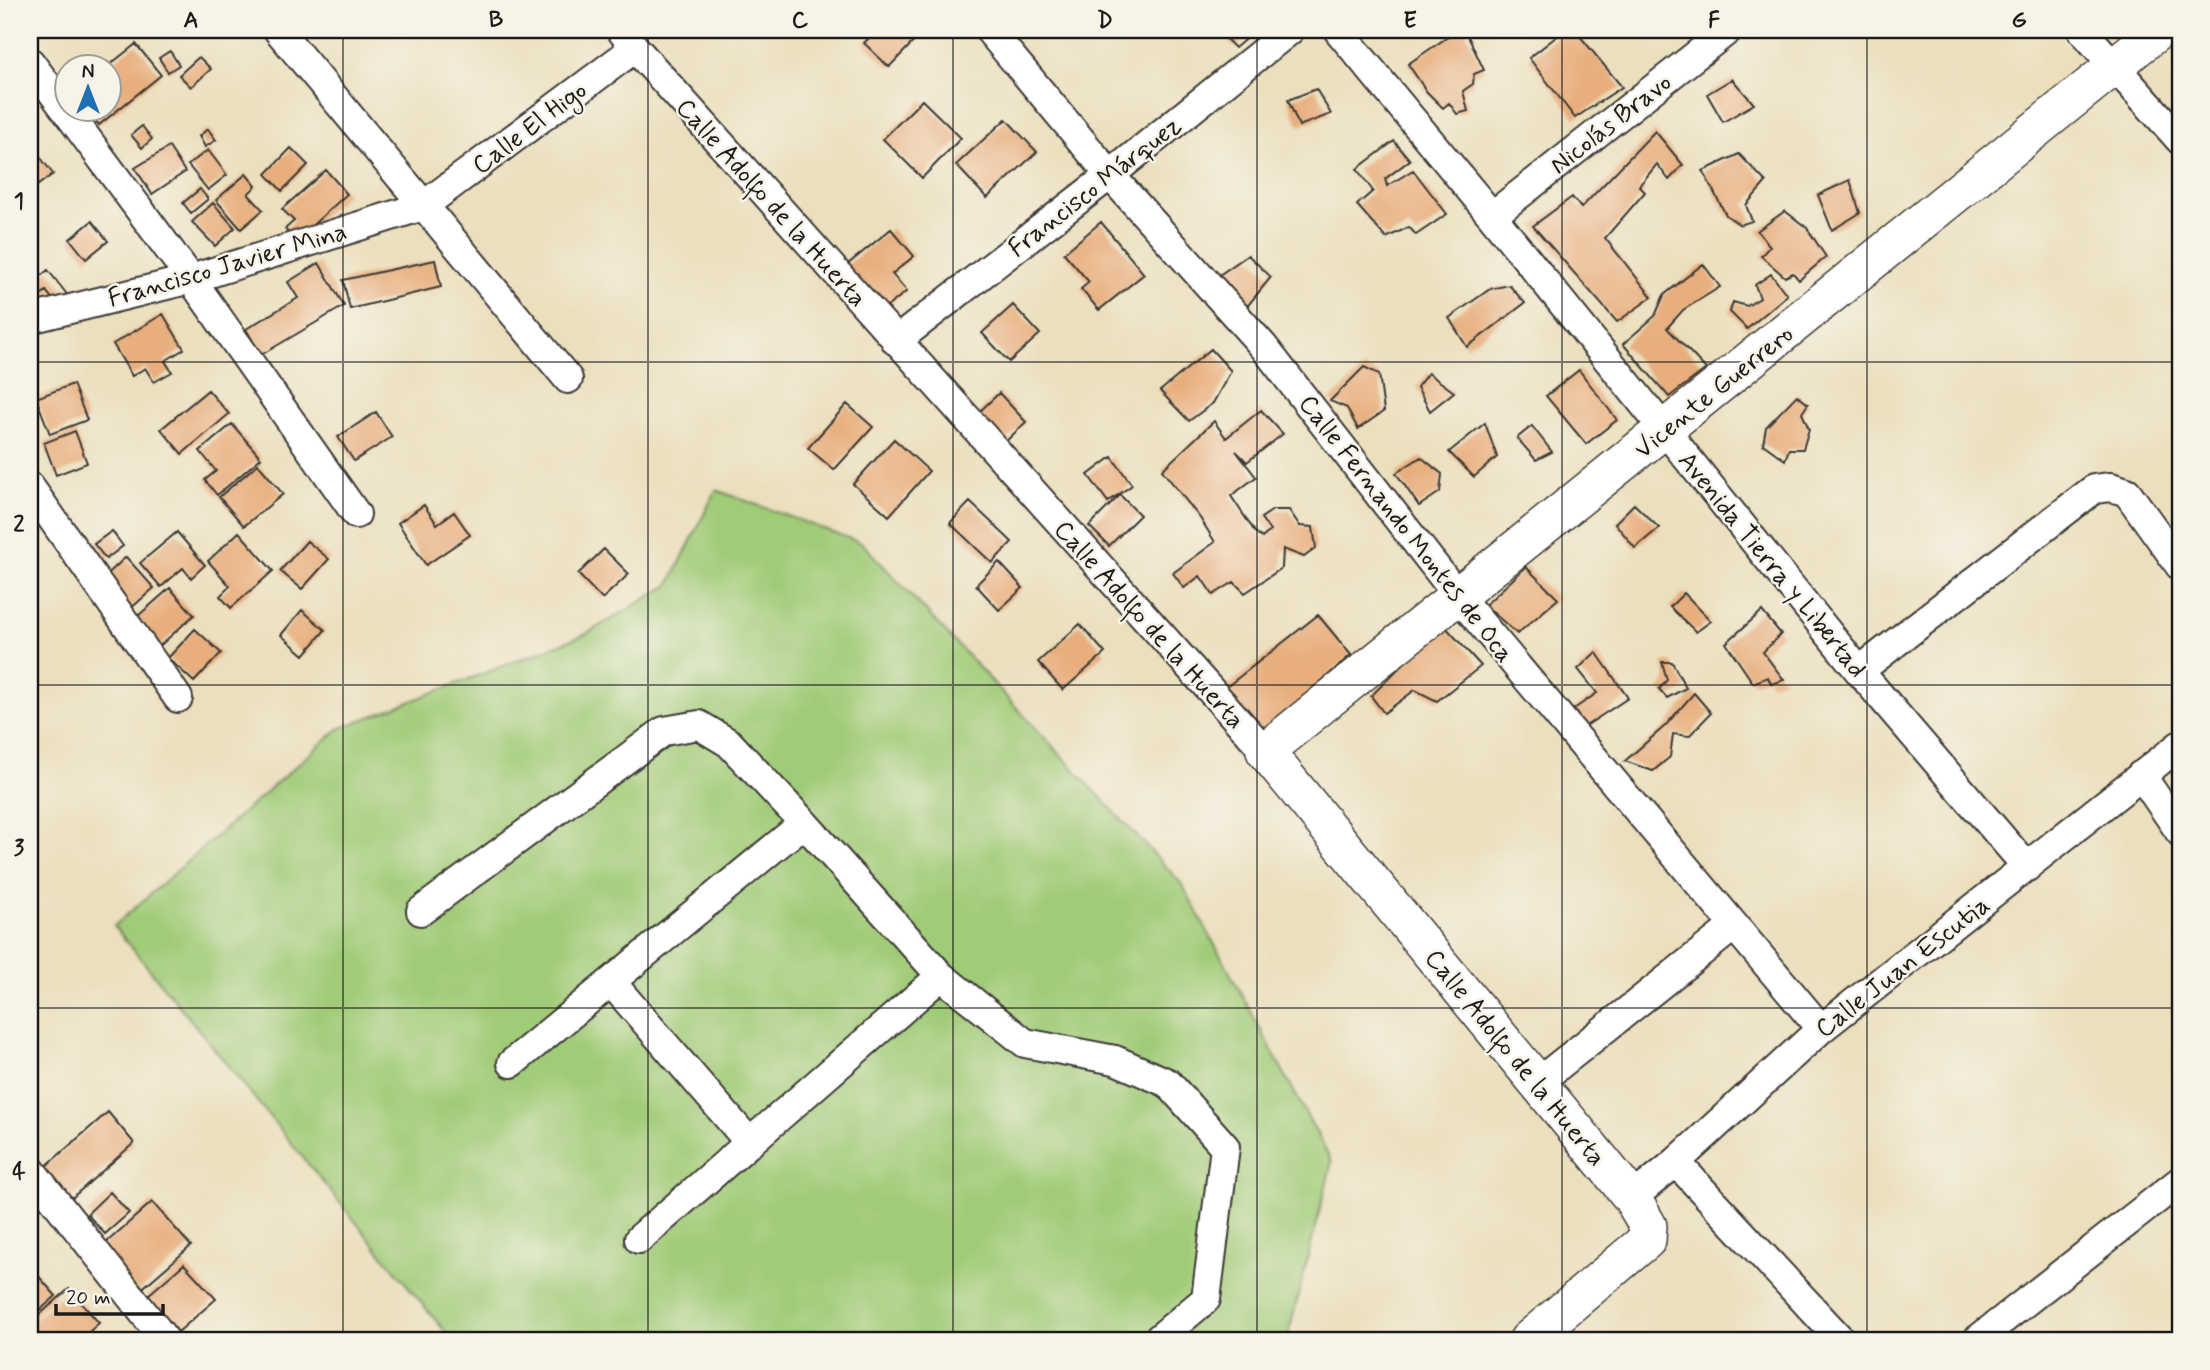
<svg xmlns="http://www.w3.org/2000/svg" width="2210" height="1370" font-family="Mynerve,sans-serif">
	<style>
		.green { fill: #a0cb77; stroke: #5e744a; stroke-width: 2 }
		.building { fill: #e8ae7d }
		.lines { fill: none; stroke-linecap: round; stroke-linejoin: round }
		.minor-casing { stroke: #3b3934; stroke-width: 32 }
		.tertiary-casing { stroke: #3b3934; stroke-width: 40 }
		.minor { stroke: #fff; stroke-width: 28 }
		.tertiary { stroke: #fff; stroke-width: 37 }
		.grid { fill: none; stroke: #1c1c1c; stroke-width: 2; stroke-opacity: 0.55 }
		.labels { text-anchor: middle; stroke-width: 5; stroke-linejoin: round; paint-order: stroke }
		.street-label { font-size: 26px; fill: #1c1c1c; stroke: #f7f3e8 }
		.neatline { fill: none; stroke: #1c1c1c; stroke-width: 2.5 }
		.grid-label { font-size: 23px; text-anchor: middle; font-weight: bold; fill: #1c1c1c }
	</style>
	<rect width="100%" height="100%" fill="#f7f3e8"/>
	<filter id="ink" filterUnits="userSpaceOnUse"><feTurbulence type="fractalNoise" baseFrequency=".0143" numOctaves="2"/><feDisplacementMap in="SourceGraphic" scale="14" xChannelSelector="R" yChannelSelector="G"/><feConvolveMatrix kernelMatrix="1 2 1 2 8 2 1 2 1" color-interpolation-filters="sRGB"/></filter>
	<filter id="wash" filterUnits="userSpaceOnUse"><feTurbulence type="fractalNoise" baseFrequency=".00686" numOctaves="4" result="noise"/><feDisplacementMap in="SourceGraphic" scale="28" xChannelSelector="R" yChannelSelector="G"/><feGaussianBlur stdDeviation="1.57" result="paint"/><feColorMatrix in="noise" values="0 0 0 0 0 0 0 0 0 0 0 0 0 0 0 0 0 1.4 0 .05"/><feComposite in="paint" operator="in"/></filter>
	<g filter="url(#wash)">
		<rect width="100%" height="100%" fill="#ebdfbd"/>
		<path class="green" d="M716,490L862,543L1182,884L1332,1162L1287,1340H452L114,926L338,729L584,635L669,585Z"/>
		<g id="blocks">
			<path class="building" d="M877,30H925L889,67L864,43Z
				M1217,30H1256L1235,48Z
				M1458,30H1465L1484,70L1474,74L1473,84L1463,91L1468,111L1457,114L1449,103L1443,108L1427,92L1408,64Z
				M1565,30H1575L1622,87L1575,118L1529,58Z
				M136,44L161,75L99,125L85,108H108V66Z
				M170,51L179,65L168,72L159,58Z
				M199,57L211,69L191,87L179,75Z
				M1732,79L1754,104L1723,122L1707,94Z
				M1316,89L1331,114L1299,126L1288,100Z
				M922,100L961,138L922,178L883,139Z
				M1006,119L1037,152L987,198L956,165Z
				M142,126L152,139L142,148L131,135Z
				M208,129L216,140L205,147L199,136Z
				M1655,131L1683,165L1669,180L1657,164L1639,186L1645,192L1605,238L1652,297L1617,322L1533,226L1572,197L1581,208Z
				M1394,141L1410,160L1385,179L1387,186L1413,170L1447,214L1416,235L1409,227L1386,238L1357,205L1373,191L1357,169Z
				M169,147L185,172L152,194L135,168Z
				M291,148L308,165L282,191L266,174Z
				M34,149L53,174L30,191V153Z
				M208,150L227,175L208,190L188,165Z
				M1739,154L1766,182L1746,205L1752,221L1740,225L1726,215L1703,171Z
				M326,170L347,194L295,241L285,229L294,221L282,209Z
				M246,174L256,186L248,194L263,210L241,229L216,200Z
				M1850,180L1860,213L1832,230L1818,195Z
				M200,189L208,199L191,213L183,203Z
				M213,203L235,228L215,246L192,222Z
				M1785,211L1807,228L1826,257L1799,280L1793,273L1785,277L1761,256L1770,246L1757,231Z
				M92,221L108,241L86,259L70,239Z
				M1101,222L1144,274L1099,310L1081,289L1089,282L1064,253Z
				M891,229L914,256L892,274L907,291L879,313L842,269Z
				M1248,255L1271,277L1245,309L1215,278Z
				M435,260L441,287L350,309L343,280Z
				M319,263L344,306L261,355L246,329L298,298L288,282Z
				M1703,264L1720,287L1683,310L1667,328L1706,369L1669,397L1623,344L1655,316L1664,295Z
				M48,270L69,297L58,306L46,291L30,304V285Z
				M1771,274L1787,295L1747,329L1730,312L1733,302L1747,306L1760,298L1755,285Z
				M1509,285L1525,303L1467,347L1449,318L1490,289Z
				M1013,305L1040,334L1009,362L982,333Z
				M163,314L184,349L165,361L172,372L154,382L145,368L132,376L113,344Z
				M1211,349L1231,371L1213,403L1189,421L1160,391Z
				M1364,367L1379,374L1384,411L1358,429L1347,408L1330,401Z
				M1579,370L1617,420L1586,444L1546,396Z
				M1428,373L1454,392L1430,411L1417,387Z
				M73,384L87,420L50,434L36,398Z
				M208,390L229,414L182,454L161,429Z
				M999,393L1026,422L1003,444L976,415Z
				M1797,395L1808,404L1802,413L1809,429L1803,449H1789L1785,460L1763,444L1766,427Z
				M847,404L873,427L834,470L808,448Z
				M1261,410L1283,434L1247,462L1236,451L1256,477L1231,496L1255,532L1262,538L1270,531L1261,518L1273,510H1289L1300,526L1313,527L1316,548L1304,557L1283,549L1282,568L1245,593L1234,582L1213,595L1200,576L1184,588L1173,573L1215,542L1200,518L1162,470L1214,421L1226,438Z
				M376,412L392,437L354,461L338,437Z
				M1485,423L1497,457L1474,477L1449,452Z
				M232,424L261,458L217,495L205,480L216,471L200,451Z
				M1532,426L1552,452L1536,460L1517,438Z
				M75,431L87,463L56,475L44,443Z
				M894,439L929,471L889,516L853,484Z
				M1112,457L1132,485L1108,502L1088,475Z
				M1421,457L1442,474L1440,492L1419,506L1396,473Z
				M258,464L283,494L244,526L219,497Z
				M1120,495L1140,515L1109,546L1089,526Z
				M970,502L1012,542L992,563L950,523Z
				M1634,504L1659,528L1635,548L1615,523Z
				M424,505L437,524L454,512L470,535L426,565L398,523Z
				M112,531L123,546L106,559L94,544Z
				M177,532L205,565L191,578L183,568L161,587L140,563Z
				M239,532L273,571L231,608L220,596L230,586L208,561Z
				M307,541L329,559L302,589L280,571Z
				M604,549L629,574L602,599L578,574Z
				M126,557L154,588L129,610L101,580Z
				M999,562L1023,588L999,610L976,585Z
				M1526,567L1558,599L1517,634L1485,605Z
				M170,588L194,615L155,650L130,623Z
				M1684,593L1711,621L1696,632L1670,607Z
				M302,610L325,630L304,655L281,635Z
				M1762,611L1781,634L1763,652L1784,680L1771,684L1768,677L1753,683L1726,643Z
				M1318,615L1351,655L1260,735L1220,692Z
				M1080,624L1105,653L1063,690L1038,662Z
				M1443,624L1481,666L1437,701L1415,690L1384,713L1371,696Z
				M195,629L221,653L194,682L168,658Z
				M1596,652L1628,698L1584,727L1574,709L1597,693L1578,669Z
				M1662,662H1672L1686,688L1667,698L1659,689L1667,680Z
				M1694,693L1711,713L1689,736L1673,734L1670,757L1653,771L1625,761L1665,726Z
				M108,1112L134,1143L65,1204L38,1173Z
				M110,1192L129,1213L105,1234L87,1214Z
				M152,1202L191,1246L138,1292L99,1249Z
				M184,1264L216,1299L178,1332L147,1296Z
				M34,1271L56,1296L30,1319V1274Z
				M69,1289L99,1323L80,1340H41L30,1327V1323Z"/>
		</g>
	</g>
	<g filter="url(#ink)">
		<use href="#blocks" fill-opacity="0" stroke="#3b3934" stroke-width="2"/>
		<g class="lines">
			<defs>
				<path id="minor" d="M278,30L568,379
					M621,30L635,48L1265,751
					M989,30L1110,175L1264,347L1458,596L1821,1029
					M1338,30L1492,216L1859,671L2027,867
					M2082,30L2180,140
					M30,62L191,279L356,514
					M1492,216L1728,30
					M30,319L191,279L423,206L635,48
					M896,341L1110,175L1290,30
					M30,487L178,698
					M1859,671L2094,489L2111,487L2127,492L2180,566
					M2141,775L2180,832
					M421,911L664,731L699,725L729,743L804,823L941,976L1025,1043L1115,1060L1168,1083L1225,1147L1206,1299L1157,1340
					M611,982L750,1143
					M512,1063L804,823
					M1537,1083L1734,926
					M1676,1162L1841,1340
					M30,1169L165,1340
					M1632,1198L1676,1162L1821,1029L2180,745
					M639,1239L941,976
					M1977,1340L2180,1181"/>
				<path id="tertiary" d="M1528,1340L1647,1240L1648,1226L1632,1198L1265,751L2159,30"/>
			</defs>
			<use href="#minor" class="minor-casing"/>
			<use href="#tertiary" class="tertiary-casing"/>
			<use href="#minor" class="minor"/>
			<use href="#tertiary" class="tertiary"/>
		</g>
	</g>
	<path class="grid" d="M343,30V1340M648,30V1340M953,30V1340M1257,30V1340M1562,30V1340M1867,30V1340M30,362H2180M30,685H2180M30,1008H2180"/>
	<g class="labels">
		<g class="street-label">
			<text transform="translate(1610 123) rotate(-38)" y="9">Nicolás Bravo</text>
			<text transform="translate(529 127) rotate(-37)" y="9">Calle El Higo</text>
			<text transform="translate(1094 186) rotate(-38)" y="9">Francisco Márquez</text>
			<text transform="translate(772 202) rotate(48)" y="9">Calle Adolfo de la Huerta</text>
			<text transform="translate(227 264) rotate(-16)" y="9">Francisco Javier Mina</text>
			<text transform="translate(1713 391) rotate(-39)" y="9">Vicente Guerrero</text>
			<text transform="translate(1407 528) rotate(52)" y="9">Calle Fernando Montes de Oca</text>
			<text transform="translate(1773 564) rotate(51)" y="9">Avenida Tierra y Libertad</text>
			<text transform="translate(1150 624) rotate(48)" y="9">Calle Adolfo de la Huerta</text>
			<text transform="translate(1902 966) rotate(-38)" y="9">Calle Juan Escutia</text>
			<text transform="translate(1516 1057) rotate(51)" y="9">Calle Adolfo de la Huerta</text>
		</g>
	</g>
	<rect width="2210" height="1370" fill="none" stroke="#f7f3e8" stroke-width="77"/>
	<g transform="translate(88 88)"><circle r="33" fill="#f7f3e8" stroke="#9f9d96" stroke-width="2"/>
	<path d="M0-5L12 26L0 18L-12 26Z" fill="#1f6fb2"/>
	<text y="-10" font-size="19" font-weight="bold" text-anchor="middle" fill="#1c1c1c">N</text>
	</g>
	<path d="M56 1304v10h107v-10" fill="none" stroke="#1c1c1c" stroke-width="3.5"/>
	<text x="66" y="1304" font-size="21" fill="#1c1c1c" stroke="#f7f3e8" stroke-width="5" paint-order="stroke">20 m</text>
	<rect x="38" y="38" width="2134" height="1294" class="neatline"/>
	<g class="grid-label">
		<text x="191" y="27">A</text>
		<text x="496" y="27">B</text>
		<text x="800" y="27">C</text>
		<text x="1105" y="27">D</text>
		<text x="1410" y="27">E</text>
		<text x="1714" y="27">F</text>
		<text x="2019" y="27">G</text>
		<text x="19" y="208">1</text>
		<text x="19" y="531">2</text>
		<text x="19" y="855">3</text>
		<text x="19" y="1178">4</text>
	</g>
</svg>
